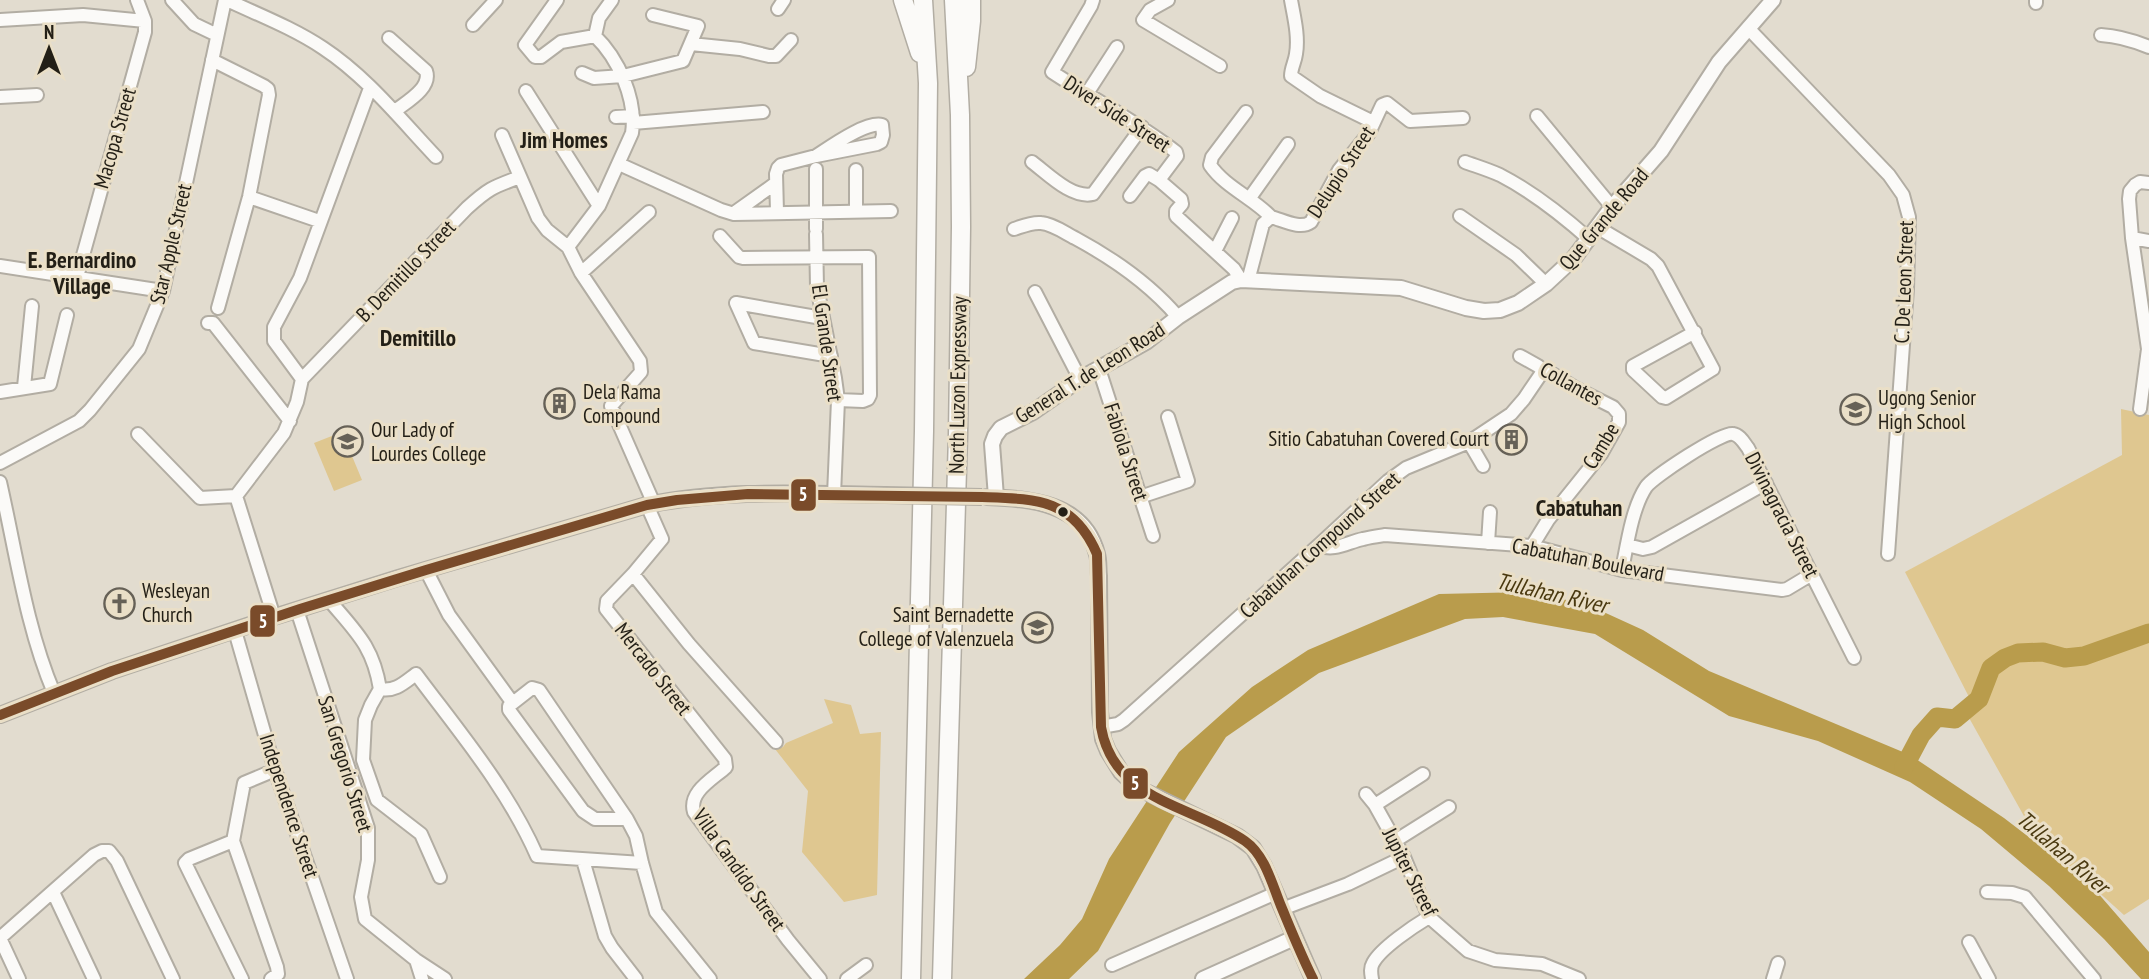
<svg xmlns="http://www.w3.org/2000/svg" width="2149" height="979" font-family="'PT Sans Narrow',sans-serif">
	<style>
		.green { fill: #dfc790 }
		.water { fill: #b99c4c }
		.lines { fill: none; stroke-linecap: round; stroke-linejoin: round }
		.river { stroke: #b99c4c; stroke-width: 19 }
		.minor-casing { stroke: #b2ada3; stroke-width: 16 }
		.major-casing { stroke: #b2ada3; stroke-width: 18 }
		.highway-casing { stroke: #b2ada3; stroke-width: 21 }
		.minor { stroke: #fbfaf8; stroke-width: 12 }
		.major { stroke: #fbfaf8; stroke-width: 14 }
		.highway { stroke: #fbfaf8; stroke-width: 18 }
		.major-bridge-casing { stroke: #b2ada3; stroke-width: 18; stroke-linecap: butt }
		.major-bridge { stroke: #fbfaf8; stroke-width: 14 }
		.bus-1-casing { stroke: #eadfc7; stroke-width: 16 }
		.bus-1 { stroke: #7a4b2a; stroke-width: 10 }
		.bus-dot { fill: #231f16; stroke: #eadfc7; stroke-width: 2.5 }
		.labels { text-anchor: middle; stroke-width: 6; stroke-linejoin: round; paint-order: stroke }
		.street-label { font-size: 21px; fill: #231f16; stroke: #eadfc7 }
		.poi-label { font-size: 21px; fill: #231f16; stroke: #eadfc7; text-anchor: start }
		.neighbourhood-label { font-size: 23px; font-weight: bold; fill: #231f16; stroke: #eadfc7 }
		.water-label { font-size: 23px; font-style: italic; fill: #4a3910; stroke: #eadfc7 }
		.line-badge { stroke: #eadfc7; stroke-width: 2.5 }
		.badge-label { font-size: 19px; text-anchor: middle; font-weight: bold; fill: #fff }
	</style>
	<rect width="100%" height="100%" fill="#e2dccf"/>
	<path class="green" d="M2121,409L2149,415V630L2091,649L2069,655L2035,643L2000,653L1989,661L1970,699L1905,572L2122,455Z
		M342,432L362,480L334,491L314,443Z
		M2149,640V899L2124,915L2034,834L1968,716L1983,698L1991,676L2007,661L2035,655L2061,664L2083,662Z
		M824,699L851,705L860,734L881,732L877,895L844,902L802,852L808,791L775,749L783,747L786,743L833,723Z"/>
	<path class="water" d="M1528,592L1586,604L1643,630L1709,671L1910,755L2004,818L2090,884L2149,952V979H2141L2104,939L2049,886L1981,829L1910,782L1818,741L1729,716L1595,634L1503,617L1465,619L1319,673L1226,737L1170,823L1098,951L1069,979H1024L1060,945L1082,919L1109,859L1179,752L1252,687L1308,650L1439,594Z"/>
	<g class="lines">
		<path class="river" d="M1904,767L1921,735L1937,717L1955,719L1979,699L1991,668L2005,658L2018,653L2043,652L2065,658L2084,656L2149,633"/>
		<defs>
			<path id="minor" d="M172,0L194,24L217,35
				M227,0C259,15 293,28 323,48C367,77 400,119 436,157
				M557,0L525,45L535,57H541L561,42L595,36
				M1093,0L1091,6L1052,72C1093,99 1137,122 1176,152L1177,156L1159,180
				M1168,0L1150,10L1143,20L1220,66
				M1291,0C1294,17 1299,36 1296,54C1295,62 1291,68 1291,76L1320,96L1373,122
				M2036,3V0
				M778,9L784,0
				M0,20L83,15L145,21
				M473,25L496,0
				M1748,28L1889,175L1903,195L1909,217L1907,289L1888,554
				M2101,35C2119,36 2132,40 2149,47
				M595,36L599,18L612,0
				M389,38L426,71C432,88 406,102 395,111
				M691,44L740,49L769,56H776L791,40
				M212,60L264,86L268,89L269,95L249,197L218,308
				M582,73L594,78L623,76L683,61L698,26L653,15
				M526,91L599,206
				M1086,95L1117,47
				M0,97L37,95
				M1246,112L1212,157L1210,165C1225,187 1253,198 1271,217
				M1537,116L1612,207
				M616,117L633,116
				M633,123L763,112
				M502,135L538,218L547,230L568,247L581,273L640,361L641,372L611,406L654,504
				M1032,162C1048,174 1072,199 1093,194L1142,127
				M1465,162C1476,166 1489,170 1500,175C1533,192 1562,215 1589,239
				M619,164L721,210L734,214L891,211
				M816,169V229
				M1130,196L1145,176L1149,174L1159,180L1181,199L1182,204L1176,211V216L1234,269L1241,280
				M249,197L319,221
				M1249,199L1288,144
				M856,211V170
				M777,212L776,174L778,168L781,165L816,156L877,144L881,142L883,135L882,125C866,121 830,147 816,156
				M734,213L776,183
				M1460,216L1516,255L1546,284
				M1597,227L1651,259L1658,266L1713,369L1666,398L1662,397L1633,370V366L1695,332
				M1014,229C1023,226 1032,222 1041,223C1053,224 1065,233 1075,238C1114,259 1149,283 1178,317
				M816,234L817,287L835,378L838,400L834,495
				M720,236L739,257L743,258L869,257L870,395L868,399L863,401L838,400
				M2132,238L2149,241
				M568,247L599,206L632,133C637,99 618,58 595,36
				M1215,251L1232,218
				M0,266L163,291
				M581,273L649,212
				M77,277L145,32V21L137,0
				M1248,281L1263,224L1271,217C1283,220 1300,230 1311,222L1339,170L1369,133L1382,105L1387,103L1410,121L1463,118
				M1035,292L1080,379
				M736,303L754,343L831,356
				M736,303L822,318
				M208,323H213L290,421
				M1520,356L1538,366L1543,371L1551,373L1577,389L1613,407L1619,414V422L1601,454L1548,520L1532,546
				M1099,369L1153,536
				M302,379L467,208C489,188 493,187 520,177
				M24,387L32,306
				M0,392L50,384L67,315
				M2140,409L2148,349L2132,238L2129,199L2130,191L2135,185L2140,182L2149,183
				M138,434L200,498L236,496
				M1469,442L1483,466
				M0,463L79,421L90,410L139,349L163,291L225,0
				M0,482C16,552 26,627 54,693
				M1140,497L1188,481L1168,417
				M647,505L662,539L633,574L607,601L606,609L725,759L726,767C713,779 688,792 694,812L788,940L820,979
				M1488,543L1490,512
				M1319,545C1334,552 1348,542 1363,539C1370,537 1378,536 1385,535L1532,546L1622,570L1782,590L1787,589L1812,574
				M1627,545L1643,549L1652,547L1766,483
				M426,570L449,615L512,702
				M1622,570C1627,545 1632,508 1646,487C1653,477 1722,431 1733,434C1740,435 1744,443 1748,448L1854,658
				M633,574L689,644L776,742
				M329,600C356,632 373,646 380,689L371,705L365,720L363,760L377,800L421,834L440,877
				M297,610L368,828V860L361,897L365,919L416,960L445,979
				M274,617L236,496L284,433L297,402L302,379L274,341V327L300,278L370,88
				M235,631L275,770L347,979
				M380,689C395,692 404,683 416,674C460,733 507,788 537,856L642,863
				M1101,727L1118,724L1124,720L1319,545L1388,481L1406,468L1469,442L1511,414L1524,399L1543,371
				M1366,794L1375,805L1404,857L1429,917L1468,951L1495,960L1542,964L1579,979
				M1375,805L1423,774
				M627,819H595L583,811L509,710V706L532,688L539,690L627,819L636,836L642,863L656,912L710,979
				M233,841L277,967L278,974L271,979
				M1395,841L1449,807
				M583,860L605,936L612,948L636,979
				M53,892L94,979
				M1987,892L2012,893L2025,897L2094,979
				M1282,909L1348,884L1404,857
				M0,938L94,855L102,851H109L117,861L173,979
				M0,938L19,979
				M1969,942L1989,979
				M416,960L422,979
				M1112,965L1276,893
				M242,979L185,863L189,859L233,841L244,783L275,770
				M847,979L866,965
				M1372,979C1371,973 1370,968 1373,963C1381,948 1414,926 1429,917
				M1773,979L1778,963"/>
			<path id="major" d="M987,497C1030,499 1084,502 1097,554C1099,561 1098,569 1099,576L1100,712L1103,739L1108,751L1121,772L1138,788L1237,836L1253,848L1264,866L1313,979
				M996,497L992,444L995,436L1001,428L1033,412L1080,379L1146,342L1178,317L1232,282L1241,280L1401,288L1466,308L1484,311L1500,310L1518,303L1546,284L1574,258L1612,207L1661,151L1719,62L1773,0
				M0,715L112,671L274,617L398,578L647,505C725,489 806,494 885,495
				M1203,979L1294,938"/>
			<path id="highway" d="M903,0L920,53
				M966,67L971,21V0
				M911,979L924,431L928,83L923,0
				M942,979L958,435L961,227L960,115L954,0"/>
		</defs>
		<use href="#minor" class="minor-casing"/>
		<use href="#major" class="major-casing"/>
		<use href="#highway" class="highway-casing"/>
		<use href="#minor" class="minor"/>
		<use href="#major" class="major"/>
		<use href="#highway" class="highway"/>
		<defs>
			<path id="major-bridge" d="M885,495L982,497"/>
		</defs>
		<use href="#major-bridge" class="major-bridge-casing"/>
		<use href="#major-bridge" class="major-bridge"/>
		<defs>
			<path id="bus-1" d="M0,715L112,671L300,609L426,570L647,505L677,500L748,494L982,497C1035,499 1073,498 1097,554L1101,727C1114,802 1193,805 1245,841C1265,855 1272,884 1281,906C1291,930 1301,955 1313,979"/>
		</defs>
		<use href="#bus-1" class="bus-1-casing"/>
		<use href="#bus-1" class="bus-1"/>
	</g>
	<defs>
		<symbol id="building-ring" viewBox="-11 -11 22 22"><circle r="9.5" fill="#eadfc7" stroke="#666157" stroke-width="1.5"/><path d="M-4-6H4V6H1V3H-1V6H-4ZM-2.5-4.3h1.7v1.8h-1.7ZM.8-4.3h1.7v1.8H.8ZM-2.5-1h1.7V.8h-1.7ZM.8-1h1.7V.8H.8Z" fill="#666157"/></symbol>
		<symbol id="school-ring" viewBox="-11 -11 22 22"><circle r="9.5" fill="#eadfc7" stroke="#666157" stroke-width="1.5"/><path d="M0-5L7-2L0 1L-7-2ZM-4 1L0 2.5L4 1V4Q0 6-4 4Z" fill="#666157"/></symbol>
		<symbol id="university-ring" viewBox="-11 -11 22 22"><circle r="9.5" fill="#eadfc7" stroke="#666157" stroke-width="1.5"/><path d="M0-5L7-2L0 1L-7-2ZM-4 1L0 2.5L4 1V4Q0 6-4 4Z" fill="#666157"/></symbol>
		<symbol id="church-ring" viewBox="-11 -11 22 22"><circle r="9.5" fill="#eadfc7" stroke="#666157" stroke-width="1.5"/><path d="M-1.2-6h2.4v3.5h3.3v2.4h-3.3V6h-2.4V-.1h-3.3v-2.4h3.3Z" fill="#666157"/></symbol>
	</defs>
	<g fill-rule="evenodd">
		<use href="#building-ring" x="542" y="386" width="35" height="35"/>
		<use href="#school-ring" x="1838" y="392" width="35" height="35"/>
		<use href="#building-ring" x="1494" y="422" width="35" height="35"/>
		<use href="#university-ring" x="330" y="424" width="35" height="35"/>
		<use href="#church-ring" x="102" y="586" width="35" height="35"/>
		<use href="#university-ring" x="1020" y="610" width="35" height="35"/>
	</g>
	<circle class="bus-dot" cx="1063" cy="512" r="6"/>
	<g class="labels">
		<g class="street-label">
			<text transform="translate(1117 114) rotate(33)" y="7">Diver Side Street</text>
			<text transform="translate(115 138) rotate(-74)" y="7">Macopa Street</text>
			<text transform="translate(1341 172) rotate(-57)" y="7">Delupio Street</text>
			<text transform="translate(1604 219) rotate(-50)" y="7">Que Grande Road</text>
			<text transform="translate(171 244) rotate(-77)" y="7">Star Apple Street</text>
			<text transform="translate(406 271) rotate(-46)" y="7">B. Demitillo Street</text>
			<text transform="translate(1904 282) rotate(-88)" y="7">C. De Leon Street</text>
			<text transform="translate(827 343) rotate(82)" y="7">El Grande Street</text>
			<text transform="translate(1090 373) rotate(-32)" y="7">General T. de Leon Road</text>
			<text transform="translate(1571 384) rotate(29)" y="7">Collantes</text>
			<text transform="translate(958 385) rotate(-89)" y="7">North Luzon Expressway</text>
			<text transform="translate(1601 446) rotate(-59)" y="7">Cambe</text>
			<text transform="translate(1126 452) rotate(72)" y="7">Fabiola Street</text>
			<text transform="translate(1782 515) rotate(63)" y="7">Divinagracia Street</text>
			<text transform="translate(1320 545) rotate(-42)" y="7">Cabatuhan Compound Street</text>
			<text transform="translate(1588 560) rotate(11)" y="7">Cabatuhan Boulevard</text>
			<text transform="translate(653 669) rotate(52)" y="7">Mercado Street</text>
			<text transform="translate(345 764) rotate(73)" y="7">San Gregorio Street</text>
			<text transform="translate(289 806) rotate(72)" y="7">Independence Street</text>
			<text transform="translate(739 870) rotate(55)" y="7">Villa Candido Street</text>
			<text transform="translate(1410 872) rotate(63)" y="7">Jupiter Streef</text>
		</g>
		<g class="poi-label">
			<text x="583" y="399">Dela Rama<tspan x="583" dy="24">Compound</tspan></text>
			<text x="1878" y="405">Ugong Senior<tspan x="1878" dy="24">High School</tspan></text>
			<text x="371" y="437">Our Lady of<tspan x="371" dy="24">Lourdes College</tspan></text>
			<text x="1489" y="446" text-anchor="end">Sitio Cabatuhan Covered Court</text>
			<text x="142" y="598">Wesleyan<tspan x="142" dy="24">Church</tspan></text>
			<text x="1014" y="622" text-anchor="end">Saint Bernadette<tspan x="1014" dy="24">College of Valenzuela</tspan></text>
		</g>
		<g class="neighbourhood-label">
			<text x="564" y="148">Jim Homes</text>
			<text x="82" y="268">E. Bernardino<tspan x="82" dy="26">Village</tspan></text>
			<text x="418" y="346">Demitillo</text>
			<text x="1579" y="516">Cabatuhan</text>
		</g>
		<g class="water-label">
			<text transform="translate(1552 593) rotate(13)" y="8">Tullahan River</text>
			<text transform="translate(2063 852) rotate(41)" y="8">Tullahan River</text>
		</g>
	</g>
	<g class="line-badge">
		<rect x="790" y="478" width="27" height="34" rx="7" fill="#7a4b2a"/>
		<rect x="249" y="604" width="27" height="34" rx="7" fill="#7a4b2a"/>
		<rect x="1122" y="767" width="27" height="33" rx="7" fill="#7a4b2a"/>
	</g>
	<g class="badge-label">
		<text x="803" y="501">5</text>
		<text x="263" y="628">5</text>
		<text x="1135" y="790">5</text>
	</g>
	<g transform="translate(49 49)" stroke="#eadfc7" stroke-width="5" paint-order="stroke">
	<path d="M0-5L12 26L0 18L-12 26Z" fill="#231f16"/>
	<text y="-10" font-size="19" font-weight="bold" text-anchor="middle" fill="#231f16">N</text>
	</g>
</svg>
